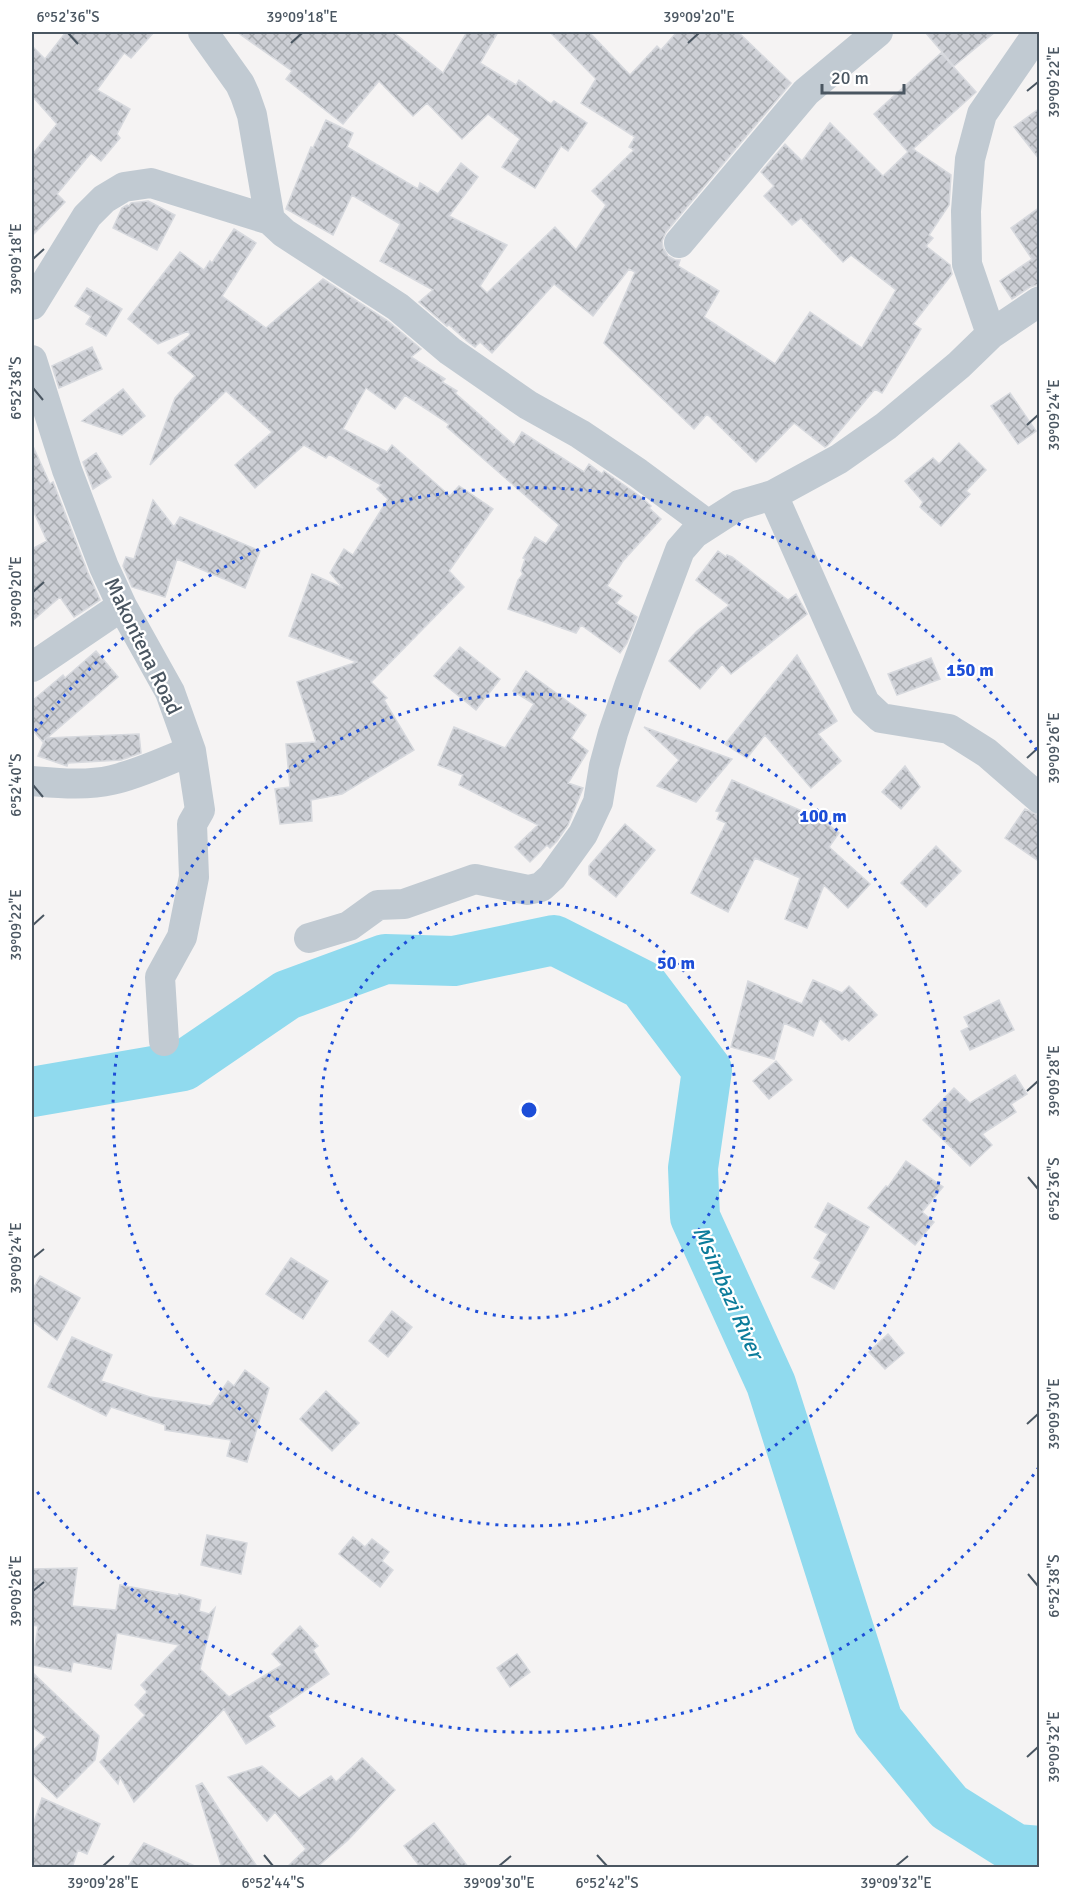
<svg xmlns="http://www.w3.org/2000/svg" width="1071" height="1899" font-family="Signika,sans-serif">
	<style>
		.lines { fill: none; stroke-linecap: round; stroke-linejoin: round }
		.river { stroke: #90daee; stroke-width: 50 }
		.building { fill: url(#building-cross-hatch); stroke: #d7d9de; stroke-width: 1.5 }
		.minor { stroke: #c1cad2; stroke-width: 30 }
		.ticks { fill: none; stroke: #4a5661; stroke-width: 2 }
		.ring { fill: none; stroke: #1d4ed8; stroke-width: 3; stroke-dasharray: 3 6 }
		.labels { text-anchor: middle; stroke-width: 4.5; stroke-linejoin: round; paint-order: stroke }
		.street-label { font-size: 21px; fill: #4a5661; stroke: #fff }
		.water-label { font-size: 22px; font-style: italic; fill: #0c7c9b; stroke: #fff }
		.centre { fill: #1d4ed8; stroke: #fff; stroke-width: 3 }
		.ring-label { font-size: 18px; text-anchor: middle; font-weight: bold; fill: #1d4ed8; stroke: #fff; stroke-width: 4.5; stroke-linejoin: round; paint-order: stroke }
		.neatline { fill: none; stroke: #4a5661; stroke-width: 2 }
		.ticks-label { font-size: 15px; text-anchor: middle; fill: #4a5661 }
	</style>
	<defs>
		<pattern id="building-cross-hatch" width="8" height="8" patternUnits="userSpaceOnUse" patternTransform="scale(1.5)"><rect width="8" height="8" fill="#cdcfd5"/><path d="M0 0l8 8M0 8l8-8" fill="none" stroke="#a8abb0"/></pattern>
	</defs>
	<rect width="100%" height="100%" fill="#f5f3f3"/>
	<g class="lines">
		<path class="river" d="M32,1092L183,1066L287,995L385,959L454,961L554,940L643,985L707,1070L693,1168L695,1217L771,1384L878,1721L949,1807L1016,1849L1040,1851"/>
	</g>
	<path class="building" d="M66,32H154L131,58L124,53L97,90L130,109L117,134L120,138L101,161L91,153L57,194L65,202L32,236V155L57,124L32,96V46L45,59Z
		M237,32H393L443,73L467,32H498L480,63L516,85L519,80L551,104L554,101L587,123L568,151L561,146L535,188L502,167L520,139L488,114L462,139L427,103L413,116L379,81L343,124L286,79L292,71Z
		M550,32H589L630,75L657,46L661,50L677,32H738L791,83L666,232L662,241L663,248L668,256L675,260H680L678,266L719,291L704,317L775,364L810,312L862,348L896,290L851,255L843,262L801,218L792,225L764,196L774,186L761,172L785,144L802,161L830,123L883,176L908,152L874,114L941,53L976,92L913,149L951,175L949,205L929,235L933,238L926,246L950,265L952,274L913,324L921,329L882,393L875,389L828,445L825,447L794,423L756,462L707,414L694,429L604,343L635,272L629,269L593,316L554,284L492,353L480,342L475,347L467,341L449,325L447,326L419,302L433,290L380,261L400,224L352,195L333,235L286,209L311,147L313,148L326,120L353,133L347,147L418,189L420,183L438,194L461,163L478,177L449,216L507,245L480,286L487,293L555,227L576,250L606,205L592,191L634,150L629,147L635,137L581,103L596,79Z
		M925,32H995L954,66Z
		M1040,108V160L1014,127Z
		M148,201L175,215L157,250L113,228L122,208L127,205L129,206L131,203Z
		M1040,207V284L1030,287L1012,299L1000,281L1032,259L1011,228Z
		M234,229L256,243L222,296L266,328L323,279L388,321L421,349L411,357L445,379L442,382L457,391L455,393L514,445L522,432L584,472L589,464L602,474L604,471L641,497L651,506L649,508L661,519L623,561L607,586L622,596L616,603L637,617L627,643L620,653L581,625L576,633L508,609L518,580L523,574L521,571L525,559L523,558L535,537L546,544L559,525L447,427L449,424L405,395L395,409L366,388L343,429L387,452L392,445L450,496L459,486L493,509L449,571L464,587L371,682L387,698L384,700L414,750L342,794L311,800L312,821L280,824L275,789L290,787L286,744L316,742L297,682L357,662L289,636L312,574L343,588L330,573L344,549L353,555L388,499L377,489L381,485L329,454L326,458L304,445L255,488L235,465L272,432L226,391L150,465L175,398L195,376L168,353L190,335L188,331L158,344L128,319L180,252L204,270L210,261L212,263Z
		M87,288L122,309L106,336L86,324L91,316L75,306Z
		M92,347L102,369L59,388L52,366Z
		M123,389L145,416L122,435L82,421Z
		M1010,393L1036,431L1018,444L991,406Z
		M959,443L986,470L966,491L970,494L941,526L920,507L923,502L905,481L933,458L939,464Z
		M32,444L50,484L53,482L88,573L100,600L74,617L60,597L32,621V549L47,541L32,508Z
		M96,453L111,477L93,489L83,462Z
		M153,500L174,527L180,517L260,551L245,588L177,559L165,597L132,587L123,566L126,557L134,559Z
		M718,551L726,557L727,555L732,557L788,600L796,594L807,614L731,674L722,664L700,689L669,661L697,631L729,605L696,580Z
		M460,647L500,679L476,710L434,676Z
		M96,651L118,677L47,738L139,734L141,753L121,760L68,763L67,766L38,756L45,739L43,742L32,729V701L63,675L65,678Z
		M797,655L837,721L818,734L841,761L811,788L765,735L747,758L725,744Z
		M931,658L940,679L897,695L888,674Z
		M526,671L586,715L571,738L588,751L568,783L583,788L568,825L557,841L550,848L547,845L530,862L515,847L538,825L459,785L463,775L438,765L454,727L505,748L534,704L513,691Z
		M644,727L732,759L696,802L657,786L679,760Z
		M905,766L920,787L901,809L882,792Z
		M732,780L822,820L839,833L829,847L870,884L848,908L824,885L807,928L785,919L800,878L755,858L728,912L691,893L726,823L717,819L720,812L716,811Z
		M1025,809L1040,816V862L1005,838Z
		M625,824L655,850L616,897L589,875V866Z
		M936,846L961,871L926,907L901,883Z
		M813,980L842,993L849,986L877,1015L849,1041L845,1038L842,1040L820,1018L813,1036L784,1023L774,1059L731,1047L748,981L802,1004Z
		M999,1000L1014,1030L970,1050L961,1031L969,1027L964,1017Z
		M776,1061L792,1080L769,1099L753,1081Z
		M1015,1075L1027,1094L1011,1104L1016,1112L982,1134L992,1145L970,1166L923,1120L954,1088L970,1103Z
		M906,1161L943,1187L922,1212L934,1222L915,1245L868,1208L886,1186L888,1187Z
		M828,1203L869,1227L834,1289L812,1277L821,1262L814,1258L828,1234L815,1227Z
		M291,1258L328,1281L303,1319L266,1294Z
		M40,1276L80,1298L57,1340L32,1321V1291Z
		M392,1311L412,1327L388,1357L369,1341Z
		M888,1334L904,1353L885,1369L869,1352Z
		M72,1337L112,1355L101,1381L150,1397L211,1406L228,1381L234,1386L245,1370L269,1388L247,1462L227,1456L231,1440L165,1430V1425L111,1407L106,1416L48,1387Z
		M326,1391L359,1423L332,1451L300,1419Z
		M207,1535L247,1543L241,1574L201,1565Z
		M353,1537L365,1547L372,1539L389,1552L382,1561L393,1570L380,1587L339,1554Z
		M77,1568L72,1606L116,1610L120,1585L179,1596V1594L201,1600L199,1611L209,1614L215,1608L200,1669L229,1697L282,1665L272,1654L300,1626L318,1646L313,1650L329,1674L268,1716L275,1726L246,1744L224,1709L134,1802L120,1777L118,1784L100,1762L145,1715L135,1705L147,1692L141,1685L179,1645L117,1633L111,1669L73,1662L71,1672L32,1665L38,1626L32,1625V1569Z
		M517,1654L530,1672L510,1687L497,1668Z
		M32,1672L99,1736L95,1760L57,1798L32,1774V1752L46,1737L32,1727Z
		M362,1758L395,1790L348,1840L316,1868H286L306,1849L275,1812L267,1821L228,1777L262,1766L299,1798L331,1776L336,1782Z
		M202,1783L239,1840L258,1868H222L196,1786Z
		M42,1798L100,1824L87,1854L78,1850L72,1868H32V1828Z
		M434,1823L469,1868H421L404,1846Z
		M144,1843L199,1868H127Z"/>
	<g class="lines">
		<path class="minor" d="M203,32L240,84L245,95L252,115L270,220L284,233L398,307L450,351L528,405L580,434L638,473L707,524
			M679,243L806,92L878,32
			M32,305L87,216L104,199L124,187L151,183L270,220
			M991,334L967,264L966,211L970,159L982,114L1035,37L1036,32
			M32,360L67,470L104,567L122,606L170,692L191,751L200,810L192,824L194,877L182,937L160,977L164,1041
			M773,495L865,703L881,718L949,729L987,753L1040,799
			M32,667L122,606
			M32,781C57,783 86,786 112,780C139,774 165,761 191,751
			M309,938L349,926L378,905L404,904L475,879L528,890L541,887L552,877L583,834L598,802L604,766L613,733L629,686L680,550L694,534L739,505L773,495L839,459L886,426L959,365L991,334L1040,301"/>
	</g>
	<path class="ticks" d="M68,33L78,44M291,43L302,33M688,43L699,33M1027,91L1038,82M33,259L44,249M33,388L43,400M1027,425L1038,415M33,592L44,582M1027,758L1038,748M33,785L43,797M33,925L44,915M1027,1091L1038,1081M1028,1177L1038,1189M33,1258L44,1249M1027,1424L1038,1414M1028,1574L1038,1586M33,1591L44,1582M1027,1757L1038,1747M264,1855L273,1866M597,1855L607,1866M103,1866L114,1856M499,1866L511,1856M896,1866L908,1856"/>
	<g class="ring">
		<circle cx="529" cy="1110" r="208"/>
		<circle cx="529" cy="1110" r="416"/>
		<path d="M1039 1467A623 623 0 0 1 35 1489M35 731A623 623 0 0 1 1039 753"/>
	</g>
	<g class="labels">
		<g class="street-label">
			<text transform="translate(143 646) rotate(64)" y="7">Makontena Road</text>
		</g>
		<g class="water-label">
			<text transform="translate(729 1292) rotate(66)" y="8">Msimbazi River</text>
		</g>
	</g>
	<circle cx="529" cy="1110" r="9" class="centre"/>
	<g class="ring-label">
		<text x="970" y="676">150 m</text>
		<text x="823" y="822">100 m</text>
		<text x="676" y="969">50 m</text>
	</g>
	<rect width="1071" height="1899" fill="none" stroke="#ffffff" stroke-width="66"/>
	<path d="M822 84v9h82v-9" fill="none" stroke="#4a5661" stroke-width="3"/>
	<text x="831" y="84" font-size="18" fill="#4a5661" stroke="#ffffff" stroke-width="4.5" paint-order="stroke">20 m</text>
	<rect x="33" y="33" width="1005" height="1833" class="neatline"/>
	<g class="ticks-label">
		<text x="68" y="22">6°52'36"S</text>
		<text x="302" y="22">39°09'18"E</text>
		<text x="699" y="22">39°09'20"E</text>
		<text transform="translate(1054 82) rotate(-90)" y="5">39°09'22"E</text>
		<text transform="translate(16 259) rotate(-90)" y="5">39°09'18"E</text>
		<text transform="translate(16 388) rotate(-90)" y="5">6°52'38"S</text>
		<text transform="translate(1054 415) rotate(-90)" y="5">39°09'24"E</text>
		<text transform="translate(16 592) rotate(-90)" y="5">39°09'20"E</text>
		<text transform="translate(1054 748) rotate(-90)" y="5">39°09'26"E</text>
		<text transform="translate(16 785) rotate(-90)" y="5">6°52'40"S</text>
		<text transform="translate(16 925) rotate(-90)" y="5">39°09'22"E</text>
		<text transform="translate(1054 1081) rotate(-90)" y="5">39°09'28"E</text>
		<text transform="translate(1054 1189) rotate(-90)" y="5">6°52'36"S</text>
		<text transform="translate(16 1258) rotate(-90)" y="5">39°09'24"E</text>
		<text transform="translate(1054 1414) rotate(-90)" y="5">39°09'30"E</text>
		<text transform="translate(1054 1586) rotate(-90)" y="5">6°52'38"S</text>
		<text transform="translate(16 1591) rotate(-90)" y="5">39°09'26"E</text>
		<text transform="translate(1054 1747) rotate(-90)" y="5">39°09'32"E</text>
		<text x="103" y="1888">39°09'28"E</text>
		<text x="273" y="1888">6°52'44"S</text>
		<text x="499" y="1888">39°09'30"E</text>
		<text x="607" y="1888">6°52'42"S</text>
		<text x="896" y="1888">39°09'32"E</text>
	</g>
</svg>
